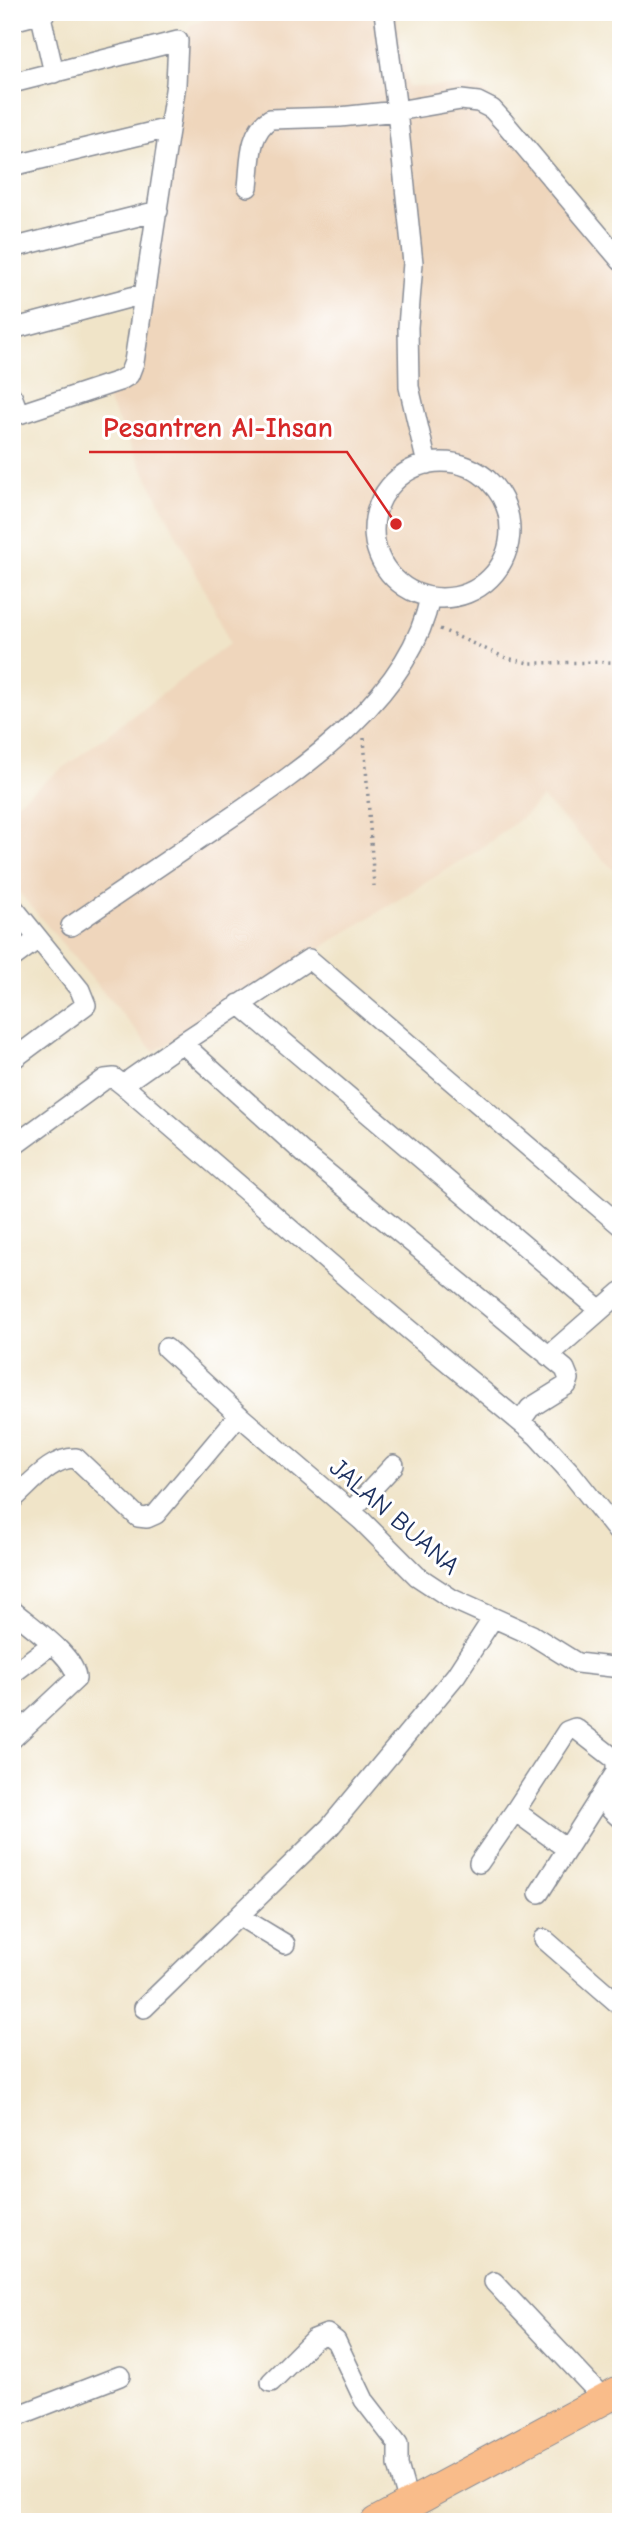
<svg xmlns="http://www.w3.org/2000/svg" width="633" height="2534" font-family="'Comic Neue',sans-serif">
	<style>
		.built { fill: #efd6bc }
		.lines { fill: none; stroke-linecap: round; stroke-linejoin: round }
		.minor-casing { stroke: #868a93; stroke-width: 22 }
		.highway-casing { stroke: #868a93; stroke-width: 32 }
		.path { stroke: #868a93; stroke-width: 3.5; stroke-dasharray: 2 5; stroke-linecap: butt }
		.minor { stroke: #fff; stroke-width: 19 }
		.highway { stroke: #f9bc8a; stroke-width: 30 }
		.labels { text-anchor: middle; stroke-width: 6; stroke-linejoin: round; paint-order: stroke }
		.street-label { font-size: 26px; fill: #1b2f5e; stroke: #fff }
		.leader { fill: none; stroke: #d62828; stroke-width: 2.5 }
		.callout-dot { fill: #d62828; stroke: #fff; stroke-width: 2.5 }
		.callout-label { font-size: 28px; text-anchor: middle; font-weight: bold; fill: #d62828; stroke: #fff; stroke-width: 6; stroke-linejoin: round; paint-order: stroke }
	</style>
	<rect width="100%" height="100%" fill="#fff"/>
	<filter id="ink" filterUnits="userSpaceOnUse"><feTurbulence type="fractalNoise" baseFrequency=".0143" numOctaves="2"/><feDisplacementMap in="SourceGraphic" scale="14" xChannelSelector="R" yChannelSelector="G"/><feConvolveMatrix kernelMatrix="1 2 1 2 8 2 1 2 1" color-interpolation-filters="sRGB"/></filter>
	<filter id="wash" filterUnits="userSpaceOnUse"><feTurbulence type="fractalNoise" baseFrequency=".00686" numOctaves="4" result="noise"/><feDisplacementMap in="SourceGraphic" scale="28" xChannelSelector="R" yChannelSelector="G"/><feGaussianBlur stdDeviation="1.57" result="paint"/><feColorMatrix in="noise" values="0 0 0 0 0 0 0 0 0 0 0 0 0 0 0 0 0 1.4 0 .05"/><feComposite in="paint" operator="in"/></filter>
	<g filter="url(#wash)">
		<rect width="100%" height="100%" fill="#f0e4c8"/>
		<path class="built" d="M228,12H396L408,87L465,86L481,89L497,104L621,254V877L542,798L526,814L483,847L154,1052L12,884V806L229,644L225,630L106,397L132,388L175,133L190,25Z"/>
	</g>
	<g filter="url(#ink)">
		<g class="lines">
			<defs>
				<path id="minor" d="M40,12L54,73
					M384,12L397,111L413,263L408,327L409,387L427,464
					M12,21L46,12
					M12,83L178,41L176,84L134,362L129,375L119,381L19,414L12,396
					M12,166L169,128
					M248,187C251,163 248,133 270,119L340,117L397,111L461,100L478,102L492,109L504,122L621,261
					M12,248L158,211
					M12,329L143,294
					M374 530a68 68 0 1 1 136 0a68 68 0 1 1-136 0Z
					M12,906L80,990L86,1005L12,1060
					M71,926C117,895 162,864 208,833C290,777 410,702 430,597
					M12,958L38,939
					M239,1004L600,1310
					M182,1043L308,1157L565,1369L569,1379L567,1385L530,1408L520,1422
					M12,1147L105,1079L114,1078L124,1086
					M621,1226L309,959L182,1043L132,1078L124,1086L355,1285L537,1436L571,1473L621,1536
					M166,1348L242,1418L362,1521L417,1576L452,1599L532,1635L577,1663L621,1668
					M548,1356L621,1292
					M12,1500C30,1485 51,1457 76,1458L138,1517L147,1518L156,1514L239,1415
					M351,1511L394,1465
					M12,1610C29,1625 77,1657 76,1679L12,1739
					M12,1674L52,1644
					M597,1801L609,1803L621,1793
					M609,1803L611,1810L621,1819
					M515,1811L567,1731L575,1728L616,1760V1772L539,1893
					M479,1863L515,1811L567,1849
					M239,1916L285,1944
					M544,1939L621,2006
					M144,2008L329,1828L456,1675L493,1618
					M494,2282L604,2399
					M271,2382L314,2339L327,2334L336,2341L364,2400L398,2444V2465L409,2504
					M12,2418L120,2376"/>
				<path id="highway" d="M376,2522L621,2390"/>
			</defs>
			<use href="#minor" class="minor-casing"/>
			<use href="#highway" class="highway-casing"/>
			<path class="path" d="M440,629L506,658L529,663L621,662
				M364,738L374,886"/>
			<use href="#minor" class="minor"/>
			<use href="#highway" class="highway"/>
		</g>
	</g>
	<g class="labels">
		<g class="street-label">
			<text transform="translate(395 1516) rotate(41)" y="9">JALAN BUANA</text>
		</g>
	</g>
	<path class="leader" d="M396 524L347 452H89"/>
	<circle class="callout-dot" cx="396" cy="524" r="7"/>
	<g class="callout-label">
		<text x="218" y="437">Pesantren Al-Ihsan</text>
	</g>
	<rect width="633" height="2534" fill="none" stroke="#fff" stroke-width="42"/>
</svg>
